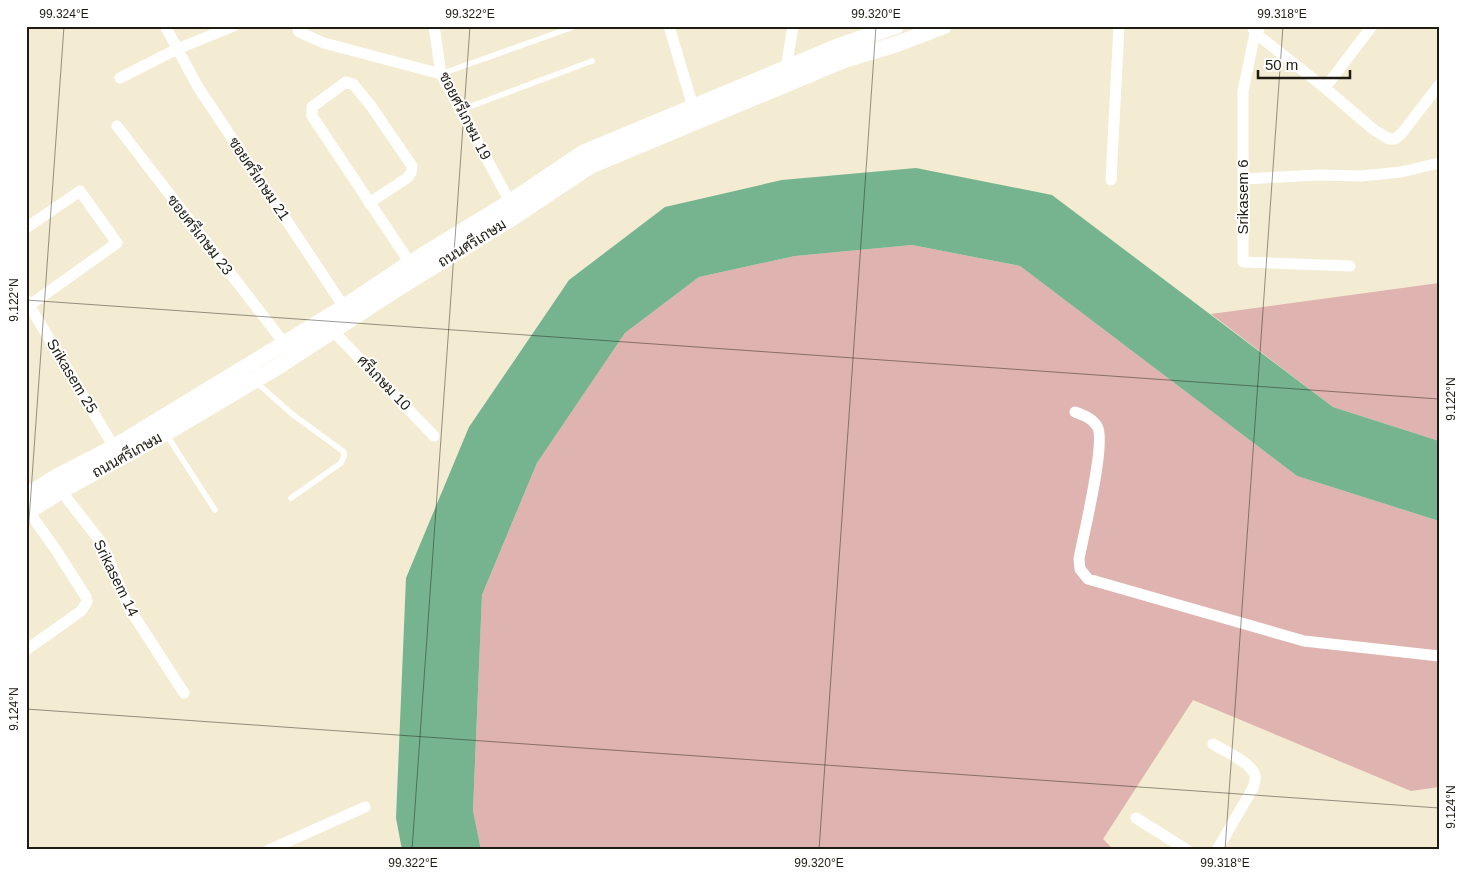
<svg xmlns="http://www.w3.org/2000/svg" width="1465" height="876" font-family="Arial,Sarabun,sans-serif">
	<style>
		.green { fill: #dfb3af }
		.water { fill: #76b490 }
		.lines { fill: none; stroke-linecap: round; stroke-linejoin: round }
		.lane { stroke: #fff; stroke-width: 5.5 }
		.street { stroke: #fff; stroke-width: 11 }
		.secondary { stroke: #fff; stroke-width: 16 }
		.ticks { fill: none; stroke: #1f1c13; stroke-width: 1; stroke-opacity: 0.45 }
		.labels { text-anchor: middle; stroke-width: 4; stroke-linejoin: round; paint-order: stroke }
		.street-label { font-size: 15px; fill: #1f1c13; stroke: #fff }
		.neatline { fill: none; stroke: #1f1c13; stroke-width: 2 }
		.ticks-label { font-size: 12px; text-anchor: middle; fill: #1f1c13 }
	</style>
	<rect width="100%" height="100%" fill="#f3ebd2"/>
	<path class="green" d="M912,245L1020,266L1297,476L1439,521V787L1411,791L1193,700L1103,839L1114,850H481L473,812L482,595L537,463L625,333L699,277L795,256Z
		M1439,283V441L1333,407L1211,314Z"/>
	<path class="water" d="M916,168L1052,195L1333,407L1439,441V521L1297,476L1020,266L912,245L795,256L699,277L625,333L537,463L482,595L473,811L481,850H402L396,818L406,578L469,427L569,280L665,207L782,180Z"/>
	<g class="lines">
		<path class="lane" d="M441,74L576,26
			M461,110L592,61
			M256,382L292,414L344,452V456L341,463L291,498
			M166,434L215,510"/>
		<path class="street" d="M165,26L198,87L344,307
			M297,26L299,32L324,43L441,74
			M434,26L441,74L510,202
			M669,26L693,107
			M1252,26L1255,33L1243,91V262L1350,266
			M1259,29L1255,33L1325,88L1374,130L1389,139H1395L1402,133L1439,85
			M786,69L793,26
			M120,78L177,49L234,26
			M1325,88L1372,26
			M117,126L284,343
			M1244,179L1319,175L1361,176L1401,172L1439,163
			M1111,180L1119,26
			M369,203L407,178L411,173L412,166L371,106L353,84L346,82L312,107V116L410,263
			M26,228L80,191L117,243L30,305
			M26,300L114,447
			M333,331L434,436
			M1075,412C1083,415 1092,418 1097,426C1107,441 1083,536 1079,559L1080,569L1088,579L1304,641L1439,656
			M61,491L101,542L129,608L184,693
			M26,650L81,611L87,602L86,597L56,550L29,512
			M1213,744C1224,751 1253,763 1255,776C1256,781 1254,784 1253,788L1217,850
			M1136,818L1187,850
			M269,850L365,807"/>
		<path class="secondary" d="M26,496L56,477L114,447L344,307L410,263L510,202L583,153L839,46L896,26
			M26,513L61,491L171,430L279,366L392,292L509,220L590,166L844,60L897,44L944,26"/>
	</g>
	<path class="ticks" d="M26,300L1439,399M26,563L64,26M26,709L1439,808M412,850L470,26M819,850L876,26M1225,850L1283,26"/>
	<g class="labels">
		<g class="street-label">
			<text transform="translate(465 116) rotate(63)" y="5">ซอยศรีเกษม 19</text>
			<text transform="translate(259 179) rotate(56)" y="5">ซอยศรีเกษม 21</text>
			<text transform="translate(1243 197) rotate(-90)" y="5">Srikasem 6</text>
			<text transform="translate(200 235) rotate(52)" y="5">ซอยศรีเกษม 23</text>
			<text transform="translate(472 243) rotate(-32)" y="5">ถนนศรีเกษม</text>
			<text transform="translate(72 376) rotate(59)" y="5">Srikasem 25</text>
			<text transform="translate(384 383) rotate(46)" y="5">ศรีเกษม 10</text>
			<text transform="translate(127 455) rotate(-29)" y="5">ถนนศรีเกษม</text>
			<text transform="translate(116 578) rotate(64)" y="5">Srikasem 14</text>
		</g>
	</g>
	<rect width="1465" height="876" fill="none" stroke="#ffffff" stroke-width="55"/>
	<path d="M1258 70v8h92v-8" fill="none" stroke="#1f1c13" stroke-width="2.5"/>
	<text x="1265" y="70" font-size="15" fill="#1f1c13" stroke="#ffffff" stroke-width="4" paint-order="stroke">50 m</text>
	<rect x="28" y="28" width="1410" height="820" class="neatline"/>
	<g class="ticks-label">
		<text x="64" y="18">99.324°E</text>
		<text x="470" y="18">99.322°E</text>
		<text x="876" y="18">99.320°E</text>
		<text x="1282" y="18">99.318°E</text>
		<text transform="translate(14 300) rotate(-90)" y="4">9.122°N</text>
		<text transform="translate(1451 399) rotate(-90)" y="4">9.122°N</text>
		<text transform="translate(14 709) rotate(-90)" y="4">9.124°N</text>
		<text transform="translate(1451 807) rotate(-90)" y="4">9.124°N</text>
		<text x="413" y="867">99.322°E</text>
		<text x="819" y="867">99.320°E</text>
		<text x="1225" y="867">99.318°E</text>
	</g>
</svg>
